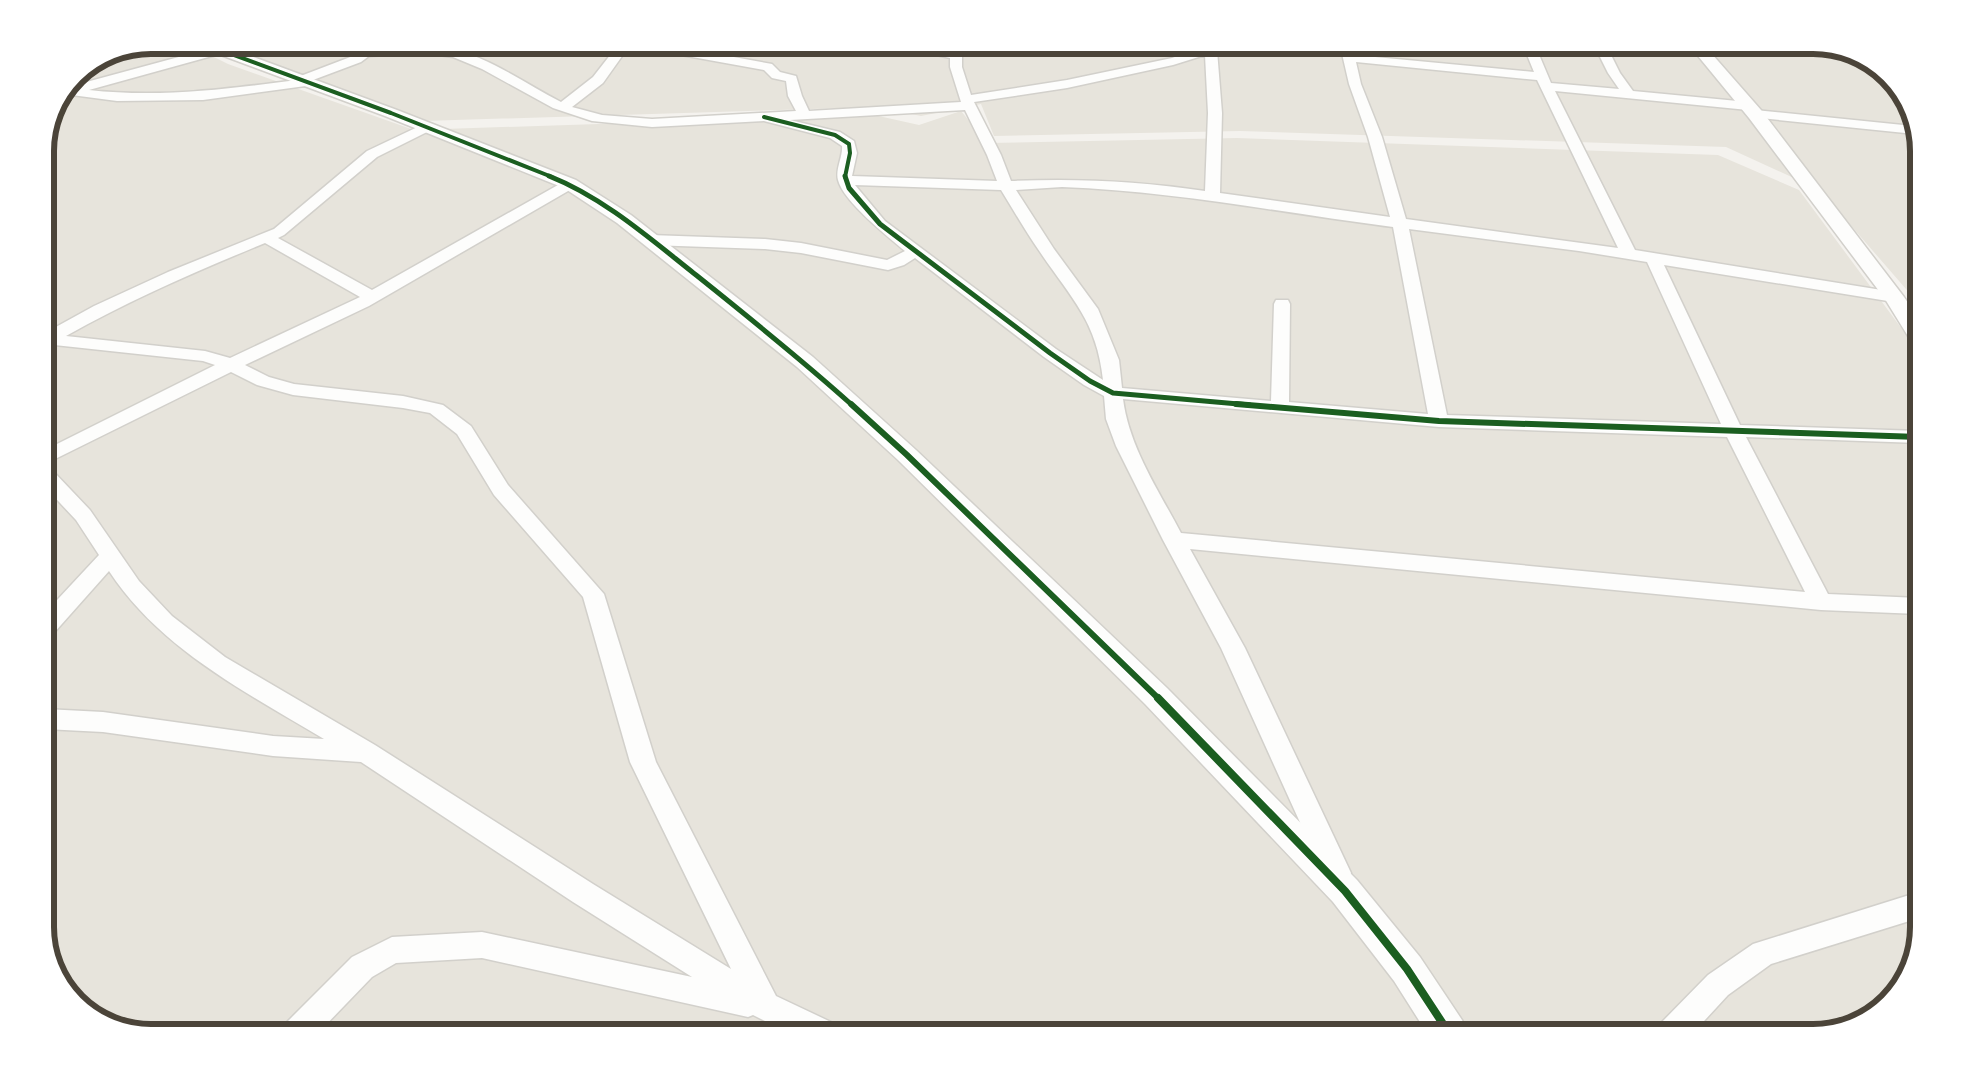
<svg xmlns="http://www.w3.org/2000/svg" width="1964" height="1078" font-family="'Sofia Sans Condensed',sans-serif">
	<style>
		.residential { fill: #e7e4dc }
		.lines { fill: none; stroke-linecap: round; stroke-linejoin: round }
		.minor-casing { stroke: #d2d0cb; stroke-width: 3 }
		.tertiary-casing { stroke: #d2d0cb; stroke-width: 3 }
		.minor { fill: #fdfdfc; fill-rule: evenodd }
		.tertiary { fill: #fdfdfc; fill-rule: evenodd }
		.cycleway-far3-casing { stroke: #fff; stroke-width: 5.5 }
		.cycleway-far2-casing { stroke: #fff; stroke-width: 8 }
		.cycleway-far1-casing { stroke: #fff; stroke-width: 9 }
		.cycleway-casing { stroke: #fff; stroke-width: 11 }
		.cycleway-far3 { stroke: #1b5e20; stroke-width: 4 }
		.cycleway-far2 { stroke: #1b5e20; stroke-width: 5 }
		.cycleway-far1 { stroke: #1b5e20; stroke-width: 6 }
		.cycleway { stroke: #1b5e20; stroke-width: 8 }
		.rim { fill: none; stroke: #4b4439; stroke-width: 6 }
	</style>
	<rect width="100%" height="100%" fill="#f4f2ee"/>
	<path class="residential" d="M151,45H190L228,64L414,130L874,115L919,125L961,111L987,143L1237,138L1718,155L1799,190L1919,352V927L1908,974L1872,1015L1813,1033H151L104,1022L63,986L45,934V144L53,110L76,76L111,53Z
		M211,45H1813L1860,56L1901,92L1919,144V304L1820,190L1726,147L1240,131L994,136L981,104L921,116L879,107L423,121Z"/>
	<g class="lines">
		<defs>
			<path id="minor" d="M223,45H243L241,48L89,90C159,98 228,89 297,80L298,77L353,56L370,45H384L382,48C403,46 425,43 447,48C488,56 524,83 561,102L593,77L618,45H630L603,83L572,107L602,115L652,119L796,111L788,96L786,81L772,78L764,70L648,49L642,45H668L772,64L780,72L796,76L802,96L809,111L961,102L950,67V58L905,48L903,45H926L950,50V45H1004L998,49L962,50V67L971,95L1067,80L1172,58L1208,45H1224L1217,50L1222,113L1220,193L1390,217L1368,137L1349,84L1340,45H1352L1354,55L1534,72L1523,45H1535L1551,83L1619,89L1608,73L1594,45H1606L1620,73L1633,91L1748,102L1755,106L1748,110L1555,91L1635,250L1894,292L1900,293L1902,297L1900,301L1894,302L1664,265L1740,425L1919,431V443L1746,437L1828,594L1919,598V614L1821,610L1190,549L1245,648L1351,873L1347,882L1337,885L1327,882L1221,648L1163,540L1116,446L1106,419L1104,396L1084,385L1044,357L915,258L904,265L888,270L801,253L765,249L650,245L644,243L642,240L644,237L650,235L765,239L801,243L887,260L905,251C888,237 843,201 838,180C835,169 843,157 842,146L830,138L764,121L652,127L592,121L553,108L482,69L453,57L424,53L369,56L361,62L313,80V85L203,100L117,101L64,94L68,87ZM1205,55L1208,113L1205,191C1140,181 1077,178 1011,181L1001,155L974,102L1067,88L1173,65ZM1356,62L1537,80L1618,248L1406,219L1382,137L1361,84ZM965,110L987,155L997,181L852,176L857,153L854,141L840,132L790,120ZM855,185L1001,190C1014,211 1026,232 1040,252C1071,298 1097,321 1103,380L1056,349L885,221ZM1062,187C1173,191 1283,213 1393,227L1428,414L1289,402L1290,304L1288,300H1276L1274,304L1271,401L1122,388L1119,360L1098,309L1054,249L1016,190ZM1409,229L1579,251L1647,262L1721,424L1447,415ZM1123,399L1439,427L1727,437L1805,592L1181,533C1159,491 1129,447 1123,399Z
				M1755,110L1913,126L1915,134L1750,117L1748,114L1750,111Z
				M426,123L433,127L431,130L377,157L284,235L278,238L372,290L565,181H575L577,184L575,187L369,306L245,365L269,377L294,384L403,396L443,405L471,426L508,485L604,594L656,762L776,996L833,1023L837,1033H789L753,1015L748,1017L482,958L396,963L372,977L318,1033H282L286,1023L352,957L392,937L482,932L692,977L573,902L361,762L273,756L103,732L45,729V709L103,712L273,736L324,739C246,692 160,649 109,571L53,634L45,636V613L99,555L76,520L45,487V469L52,470L90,510L139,581L172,616L225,657L375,745L593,884L731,969L630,762L583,597L494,495L457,434L430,413L403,408L293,395L257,385L231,372L45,464V450L215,365L203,361L45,344V333L94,306L168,272L274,229L367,151ZM265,243L360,297L230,358L205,351L66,336C130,300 197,271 265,243Z
				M1919,892V918L1771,964L1728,995L1693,1033H1657L1661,1023L1708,975L1753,944Z"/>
			<path id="tertiary" d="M200,45H221L397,110L576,180L631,215L813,357L916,450L1167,688L1357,880L1420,957L1462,1020L1468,1033H1427L1394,981L1333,902L1145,704L898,460L797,367L617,223L564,188L385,116L202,48Z
				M1689,45H1704L1761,110L1904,297L1919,319V342L1911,341L1885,299L1749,118Z"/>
		</defs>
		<use href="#minor" class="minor-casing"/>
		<use href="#tertiary" class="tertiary-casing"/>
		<use href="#minor" class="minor"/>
		<use href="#tertiary" class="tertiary"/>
		<defs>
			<path id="cycleway-far3" d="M207,45L391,113L552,177
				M764,117L835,135L849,144L850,153L845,177"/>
			<path id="cycleway-far2" d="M549,176C602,197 647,236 691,271C746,315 800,358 852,405
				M845,176L849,188L880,224L1050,353L1090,381L1113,393L1250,405"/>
			<path id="cycleway-far1" d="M851,404L907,455L1159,699
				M1236,404L1439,421L1919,437"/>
			<path id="cycleway" d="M1158,698L1345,891L1407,969L1449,1033"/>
		</defs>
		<use href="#cycleway-far3" class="cycleway-far3-casing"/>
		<use href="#cycleway-far2" class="cycleway-far2-casing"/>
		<use href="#cycleway-far1" class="cycleway-far1-casing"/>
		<use href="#cycleway" class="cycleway-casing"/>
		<use href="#cycleway-far3" class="cycleway-far3"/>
		<use href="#cycleway-far2" class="cycleway-far2"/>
		<use href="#cycleway-far1" class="cycleway-far1"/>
		<use href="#cycleway" class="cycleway"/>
	</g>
	<path d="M0 0H1964V1078H0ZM151 54H1813A97 97 0 0 1 1910 151V927A97 97 0 0 1 1813 1024H151A97 97 0 0 1 54 927V151A97 97 0 0 1 151 54Z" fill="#fff" fill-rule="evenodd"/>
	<path class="rim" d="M151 54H1813A97 97 0 0 1 1910 151V927A97 97 0 0 1 1813 1024H151A97 97 0 0 1 54 927V151A97 97 0 0 1 151 54Z"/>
</svg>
